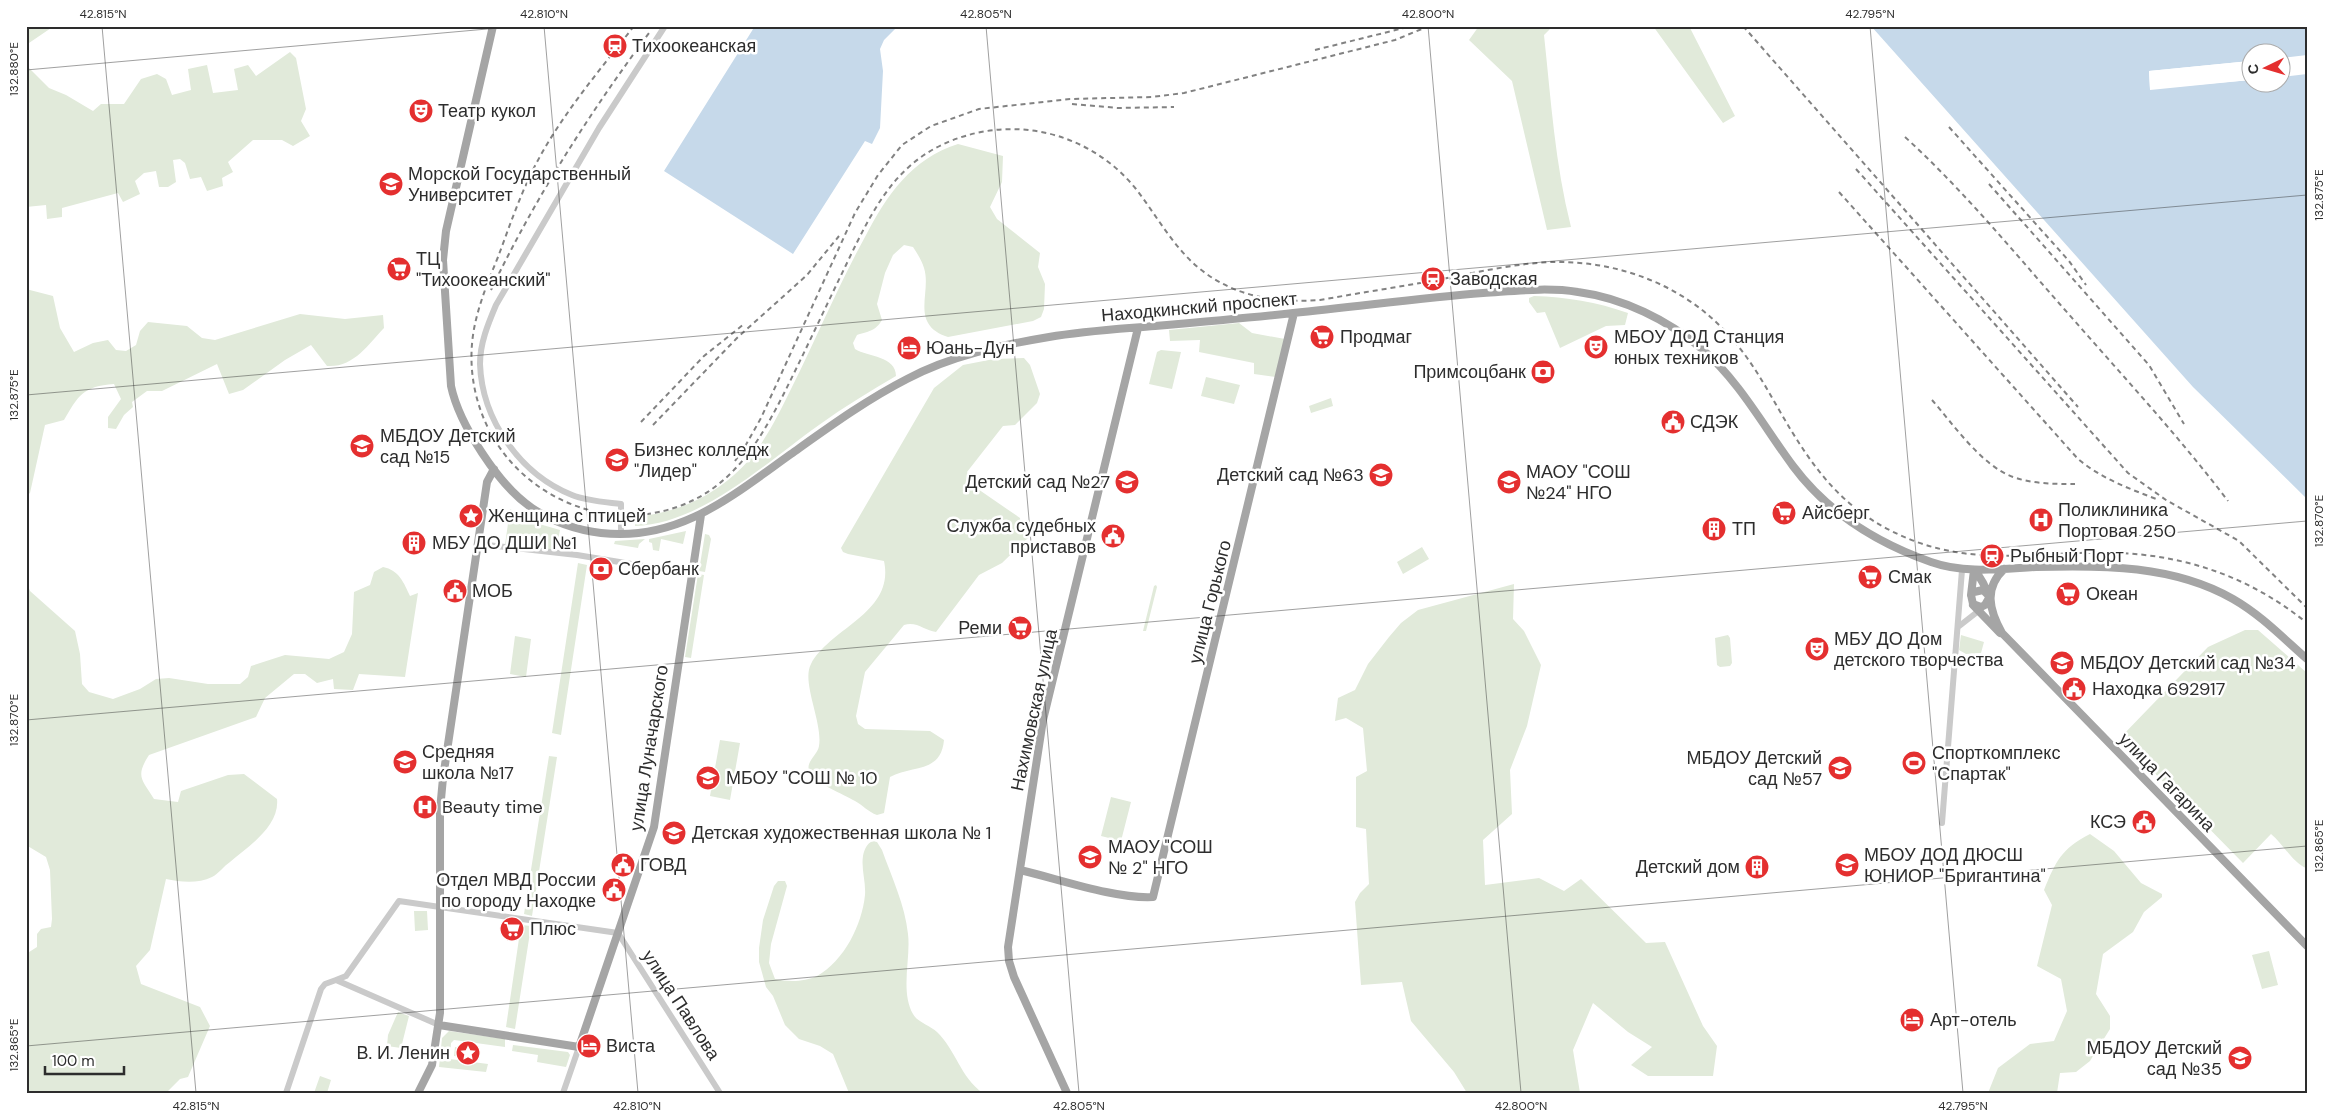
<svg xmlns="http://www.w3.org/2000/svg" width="2333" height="1119" font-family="'DM Sans',sans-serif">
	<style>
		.green { fill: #e1eada }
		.water { fill: #c6d9ea }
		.pier { fill: #fff }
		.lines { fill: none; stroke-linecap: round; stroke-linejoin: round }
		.minor { stroke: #cacaca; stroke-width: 6 }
		.major { stroke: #a5a5a5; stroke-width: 8 }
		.rail { stroke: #828282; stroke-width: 2; stroke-dasharray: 5 4; stroke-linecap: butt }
		.ticks { fill: none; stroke: #2d2d2d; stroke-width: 1; stroke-opacity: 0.45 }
		.labels { text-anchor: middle; stroke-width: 5; stroke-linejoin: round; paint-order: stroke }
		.poi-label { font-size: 18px; fill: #2d2d2d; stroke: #fff; text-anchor: start }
		.street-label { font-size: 18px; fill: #2d2d2d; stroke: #fff }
		.neatline { fill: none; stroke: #2d2d2d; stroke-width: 2 }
		.ticks-label { font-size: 12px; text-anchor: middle; fill: #2d2d2d }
	</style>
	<rect width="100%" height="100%" fill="#fff"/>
	<path class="green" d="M26,26H54L29,43L26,53Z
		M1479,26H1553L1544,35C1551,100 1555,164 1571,227L1547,230L1512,81L1469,40Z
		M1653,26H1689L1735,116L1723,123Z
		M290,52L296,58L306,109L301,121L310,136L293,146L282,140H253L228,162L233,172L222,178L223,186L207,191L201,177L190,179L185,163L180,159L173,160L176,182L168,187H159L156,171L144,173L135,181L140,194L123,202L118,193L62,208V217L47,219L46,205L26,207V60L27,66L49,88L66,95L93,111L101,104H124L141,79L157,74L166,79L172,95L191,90L188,69L207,65L213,93L238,90L234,69L248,65L256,76Z
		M958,144L1003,156L1002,182L990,207L997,219L1040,253L1038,267L1045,284L1044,309L1041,317L1033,321L948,337C909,324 932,293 924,268C922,261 917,253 913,247L904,245L893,255L885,273L877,304L882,320C875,332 868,331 857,335L853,343L855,349C868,357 896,356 896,376C870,391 844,407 819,425C767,462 701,524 635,526L636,517C673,513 706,500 734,475C761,452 777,417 792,387C817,337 838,286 865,237C887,195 911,159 958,144Z
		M26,289L53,296L60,328L74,352L93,343L108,340L116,350L126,351L136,345L140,331L148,322L187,326L202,338L215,340L300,314L345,319L383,315L384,328C368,345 353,368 327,366L311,345L285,360L243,390L229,394L217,364L162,391H147L132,402L133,407L124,415L116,429L108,428V417L121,399L114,384C83,386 78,396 64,420L45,425L30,493L26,496Z
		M1534,296C1566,297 1597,302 1628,313L1625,325L1606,326L1560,348L1545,312L1537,313L1529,302V298Z
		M1239,323L1252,333L1285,339L1276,377L1254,374V363L1199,352L1200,340L1170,341L1169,330Z
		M1161,350L1181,352L1172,389L1149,384L1157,352Z
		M1024,358L1030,365L1040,394L1037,403L1015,425L1003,426L967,472L975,487L1020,518L1022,533L1028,538L1002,563L979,575L936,632C925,631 917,621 904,625L865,672L856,716L858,724L865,729L930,731L944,740C941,774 911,765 890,777L884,813L877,815C868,812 863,805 855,801C843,794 817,784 810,773C804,762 818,755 819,746C823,723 801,682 811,664C831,627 895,613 884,561L848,554L843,552L841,548L934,388L963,365L994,359Z
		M1206,377L1240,385L1234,404L1201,396Z
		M1331,398L1333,406L1311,413L1309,406Z
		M510,509L529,521L560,530L556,550L505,545Z
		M686,531L683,544L661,539L659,551L653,550L652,543L649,542V539Z
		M705,534L709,535L711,539L705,572L699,571Z
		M645,539L639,544L638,548L614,544L615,541Z
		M1422,547L1429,559L1403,574L1397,562Z
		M578,563L587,565L561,735L552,733Z
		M383,567C399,570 404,583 410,596L418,593L405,677L359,674L353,690L334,689L333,679L317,683L305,674H294L265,698L256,717L149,755C135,777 142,779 154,799L178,802L181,791L228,775L244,774L277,799C280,826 248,847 230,862C224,866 218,874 212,877C198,884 180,882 166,879L150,950L136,966L141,984L200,1007L210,1026L188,1077L180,1079L166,1093H26V954L37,947V934L41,929L51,927L52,919L50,870L46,857L26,845V581L30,591L75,631L80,654L82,684L89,692L113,699L140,689L156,679L169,678L208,684H240L248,677L251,666L285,655L329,659L344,652L352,634L354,592L370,585L374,572Z
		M698,574L704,575L691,658L685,657Z
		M1514,584L1513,619L1524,631L1541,665L1527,726L1510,770L1512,814L1483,840L1485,885L1539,878L1564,891L1581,879L1646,943L1665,942L1703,1026L1717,1046L1713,1076H1648L1631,1065L1652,1047L1628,1032L1593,1003L1573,1050L1580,1093H1467L1454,1072L1411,1021L1402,982L1361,985L1355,902L1360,893L1369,884L1366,829L1356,827V777L1367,771L1363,728L1346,718L1335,721L1338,698L1355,690L1368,664L1389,637L1401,623L1418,610Z
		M1156,585L1157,587L1146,631H1143L1154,586Z
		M2245,630H2258L2307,673L2306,868C2293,863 2283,844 2271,834L2243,863L2120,738L2208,647Z
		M1728,635L1730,638L1732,663L1730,666L1720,667L1717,665L1715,638Z
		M1961,635L1984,642L1981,653L1966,654L1959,650Z
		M515,636L531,639L526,677L510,674Z
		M720,740L740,743L730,800L710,796Z
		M549,756L557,757L532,916L524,914Z
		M1111,797L1131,802L1121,841L1101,836Z
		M2090,834L2114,851L2141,883L2162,894V897L2144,912L2133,932L2103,954L2096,994L2110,1016V1029L2090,1061L2076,1072L2060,1073L2057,1093H1988L1998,1068L2030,1044L2054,1041L2067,1011L2061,979L2037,966L2052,905L2044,890C2056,861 2061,849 2090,834Z
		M873,841L877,842L882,850C892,878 905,905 908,934C911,958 900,991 913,1014C917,1022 931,1026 937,1032C956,1050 960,1077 983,1093H849L833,1054L820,1046L799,1039L785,1025L773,996L766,987L759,962V948L763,920L774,886L778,881H785L787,886L771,944L769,963L775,979C787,982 805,982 817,976C844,961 862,925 865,895C866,882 861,869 863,856C864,850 867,843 873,841Z
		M414,911H427L428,930L415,931Z
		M521,925L531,926L515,1029L506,1027Z
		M2269,951L2278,985L2262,989L2252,955Z
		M398,1012L409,1016L401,1048L387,1046L388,1035Z
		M449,1031L505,1039V1047L454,1040L451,1043L450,1059L488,1064L486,1072L439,1067L442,1038Z
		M513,1045L568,1052L570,1055L566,1067L537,1062L538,1055L512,1051Z
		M455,1047L479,1050L478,1059L454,1056Z
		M320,1076L331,1080L327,1093H314Z"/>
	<path class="water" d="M755,26H898L884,40L880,49L883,71L880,128L872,144L865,141L793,254L664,171Z
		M1871,26H2306L2307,55L2281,58L2280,52H2250V61L2149,71L2150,89L2250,80V82H2280L2281,77L2307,74V499L2193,387Z"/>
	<path class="pier" d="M2250,61V63L2151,73L2153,87L2250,77V80L2150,90L2149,71Z"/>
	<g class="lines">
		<path class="minor" d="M621,534V504C605,502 587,501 572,495C520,474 482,420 480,364C480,343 488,324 496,305L599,128L665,26
			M478,544L577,555L692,574
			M1958,627L1981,609
			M1942,823L1962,570
			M336,980L346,976L399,901L618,933L720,1093
			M286,1093L321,989L325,984L336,980L439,1025
			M563,1093L579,1047"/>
		<path class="major" d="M493,26L446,231L443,260L451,386C459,424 499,486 532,508C553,522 576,530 601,533C679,542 732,496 791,454C829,427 866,400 907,379C950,356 1001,345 1049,337C1084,331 1120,329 1155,326C1201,322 1247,318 1293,313C1356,307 1419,298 1483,293C1515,291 1547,287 1578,292C1623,298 1668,320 1702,349C1740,382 1764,427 1793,466C1828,513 1877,543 1931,562C1965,574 2000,569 2036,567C2102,565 2174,565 2233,599C2261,615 2283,638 2307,659
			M2004,569C1984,588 1989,610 2002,633L2307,946
			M1974,570C1982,579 1986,587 1989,598L1985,605L1981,607L1973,604L1971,595L1974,592L1983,590L1988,595
			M1971,595L1974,570
			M1973,605L2000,633
			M1020,870C1059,879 1115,899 1153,897L1294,313
			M439,1025L579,1047L654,827L701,515
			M418,1093L432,1065L440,1013V810L443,778L487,482L494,469
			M1067,1093L1014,977L1009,961L1008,947L1043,720L1138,328"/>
		<path class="rail" d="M634,26C600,70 563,113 537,162C521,192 510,225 498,257C489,279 480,301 475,324C463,379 482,438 524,475C558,505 603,520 648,514C734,501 764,434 798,365C814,332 830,298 846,265C877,200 903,148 981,132C1039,121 1098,142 1136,189C1157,216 1173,247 1200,269C1235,297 1276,303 1320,300C1359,293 1398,287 1437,280C1475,273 1515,263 1554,262C1617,261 1680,284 1723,329C1746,352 1762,380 1778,408C1814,471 1846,516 1917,542C1973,562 2022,555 2080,553C2165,549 2240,569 2307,623
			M1743,26L2078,407
			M1315,50L1412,26
			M1072,104L1118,108L1174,107
			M1949,127L2069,261L2086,285
			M1905,137C1963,190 2013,251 2065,310C2120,373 2177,434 2228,501
			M1856,169L2128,473L2166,500L2239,541L2307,608
			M1989,184L2149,365L2184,424
			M1839,192L2078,459C2102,479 2130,489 2159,500
			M491,290C535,198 589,114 649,33
			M1932,400C1953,424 1982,466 2013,477C2033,484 2054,484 2075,484
			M641,422L704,356L744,324
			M653,425L737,338L807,275L839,236
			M735,461L743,450L761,418L855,213L878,175L902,145L931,126L979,109L1070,99L1152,97L1184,93L1395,40L1429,26"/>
	</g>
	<path class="ticks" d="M102,26L196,1093M544,26L638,1093M986,26L1079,1093M1428,26L1521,1093M1870,26L1963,1093M26,70L521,26M26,395L2307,195M26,720L2307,521M26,1046L2307,846"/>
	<defs>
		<symbol id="station-disc" viewBox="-11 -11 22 22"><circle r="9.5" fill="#e42f2f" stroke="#fff"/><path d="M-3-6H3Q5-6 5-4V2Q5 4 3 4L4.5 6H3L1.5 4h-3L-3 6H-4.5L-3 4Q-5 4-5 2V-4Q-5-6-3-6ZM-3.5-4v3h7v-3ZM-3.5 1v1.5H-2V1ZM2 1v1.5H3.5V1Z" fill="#fff"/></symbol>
		<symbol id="theatre-disc" viewBox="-11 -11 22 22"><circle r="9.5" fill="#e42f2f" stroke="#fff"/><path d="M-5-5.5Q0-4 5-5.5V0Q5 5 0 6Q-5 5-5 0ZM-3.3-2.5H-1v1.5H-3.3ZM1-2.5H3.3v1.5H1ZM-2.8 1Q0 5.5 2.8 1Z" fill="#fff"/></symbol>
		<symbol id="university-disc" viewBox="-11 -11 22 22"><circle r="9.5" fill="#e42f2f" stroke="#fff"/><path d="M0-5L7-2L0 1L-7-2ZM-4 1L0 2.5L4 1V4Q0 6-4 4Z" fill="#fff"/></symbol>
		<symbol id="supermarket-disc" viewBox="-11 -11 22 22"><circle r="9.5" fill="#e42f2f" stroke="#fff"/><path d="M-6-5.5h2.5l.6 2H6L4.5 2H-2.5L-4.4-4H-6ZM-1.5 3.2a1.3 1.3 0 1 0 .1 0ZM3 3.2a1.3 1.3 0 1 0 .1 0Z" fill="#fff"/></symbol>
		<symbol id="hotel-disc" viewBox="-11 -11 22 22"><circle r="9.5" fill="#e42f2f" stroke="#fff"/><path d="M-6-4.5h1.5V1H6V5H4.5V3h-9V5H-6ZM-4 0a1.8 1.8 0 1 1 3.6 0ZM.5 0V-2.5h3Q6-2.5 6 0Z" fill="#fff"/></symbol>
		<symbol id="bank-disc" viewBox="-11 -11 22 22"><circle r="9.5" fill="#e42f2f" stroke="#fff"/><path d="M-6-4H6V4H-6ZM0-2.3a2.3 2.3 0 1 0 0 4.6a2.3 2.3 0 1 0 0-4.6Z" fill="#fff"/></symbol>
		<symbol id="civic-disc" viewBox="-11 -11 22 22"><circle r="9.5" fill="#e42f2f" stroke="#fff"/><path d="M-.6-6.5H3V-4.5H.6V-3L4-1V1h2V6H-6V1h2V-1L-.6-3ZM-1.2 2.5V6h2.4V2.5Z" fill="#fff"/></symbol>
		<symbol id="school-disc" viewBox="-11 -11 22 22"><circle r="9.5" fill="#e42f2f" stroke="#fff"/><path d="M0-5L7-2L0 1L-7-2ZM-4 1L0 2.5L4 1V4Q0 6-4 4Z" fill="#fff"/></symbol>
		<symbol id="sight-disc" viewBox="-11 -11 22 22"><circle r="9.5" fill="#e42f2f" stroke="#fff"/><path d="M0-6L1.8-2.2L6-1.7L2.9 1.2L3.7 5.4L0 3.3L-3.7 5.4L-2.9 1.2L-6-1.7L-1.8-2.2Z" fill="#fff"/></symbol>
		<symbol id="hospital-disc" viewBox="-11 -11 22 22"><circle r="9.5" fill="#e42f2f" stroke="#fff"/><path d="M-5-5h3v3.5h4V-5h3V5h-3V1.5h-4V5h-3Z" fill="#fff"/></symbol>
		<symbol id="building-disc" viewBox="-11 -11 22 22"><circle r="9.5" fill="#e42f2f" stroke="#fff"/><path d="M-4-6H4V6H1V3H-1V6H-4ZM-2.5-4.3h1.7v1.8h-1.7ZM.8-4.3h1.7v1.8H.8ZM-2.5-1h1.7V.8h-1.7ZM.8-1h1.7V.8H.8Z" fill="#fff"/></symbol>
		<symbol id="stadium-disc" viewBox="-11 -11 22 22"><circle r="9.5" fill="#e42f2f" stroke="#fff"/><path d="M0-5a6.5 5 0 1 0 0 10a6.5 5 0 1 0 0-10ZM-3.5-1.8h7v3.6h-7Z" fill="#fff"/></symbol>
	</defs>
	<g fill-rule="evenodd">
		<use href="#station-disc" x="601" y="32" width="28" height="28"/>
		<use href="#theatre-disc" x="407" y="97" width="28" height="28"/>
		<use href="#university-disc" x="377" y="170" width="28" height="28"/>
		<use href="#supermarket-disc" x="385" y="255" width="28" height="28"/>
		<use href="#station-disc" x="1419" y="265" width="28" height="28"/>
		<use href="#supermarket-disc" x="1308" y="323" width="28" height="28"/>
		<use href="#theatre-disc" x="1582" y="333" width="28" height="28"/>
		<use href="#hotel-disc" x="895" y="334" width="28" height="28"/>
		<use href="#bank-disc" x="1529" y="358" width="28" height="28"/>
		<use href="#civic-disc" x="1659" y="408" width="28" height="28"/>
		<use href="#school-disc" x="348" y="432" width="28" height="28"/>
		<use href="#university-disc" x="603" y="446" width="28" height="28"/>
		<use href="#school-disc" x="1367" y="461" width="28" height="28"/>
		<use href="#school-disc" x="1113" y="468" width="28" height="28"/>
		<use href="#school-disc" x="1495" y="468" width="28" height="28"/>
		<use href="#supermarket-disc" x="1770" y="499" width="28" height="28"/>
		<use href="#sight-disc" x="457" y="502" width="28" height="28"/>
		<use href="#hospital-disc" x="2027" y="506" width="28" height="28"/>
		<use href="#building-disc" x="1700" y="515" width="28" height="28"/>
		<use href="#civic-disc" x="1099" y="522" width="28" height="28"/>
		<use href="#building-disc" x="400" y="529" width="28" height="28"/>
		<use href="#station-disc" x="1978" y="542" width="28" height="28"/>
		<use href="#bank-disc" x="587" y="555" width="28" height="28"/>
		<use href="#supermarket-disc" x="1856" y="563" width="28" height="28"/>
		<use href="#civic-disc" x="441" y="577" width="28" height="28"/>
		<use href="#supermarket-disc" x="2054" y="580" width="28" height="28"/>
		<use href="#supermarket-disc" x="1006" y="614" width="28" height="28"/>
		<use href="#theatre-disc" x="1803" y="635" width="28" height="28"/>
		<use href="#school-disc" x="2048" y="649" width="28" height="28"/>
		<use href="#civic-disc" x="2060" y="675" width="28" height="28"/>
		<use href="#school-disc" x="391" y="748" width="28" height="28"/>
		<use href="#stadium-disc" x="1900" y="749" width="28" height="28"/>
		<use href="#school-disc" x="1826" y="754" width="28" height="28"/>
		<use href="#school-disc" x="694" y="764" width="28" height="28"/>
		<use href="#hospital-disc" x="411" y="793" width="28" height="28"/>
		<use href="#civic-disc" x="2130" y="808" width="28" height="28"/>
		<use href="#school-disc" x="660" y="819" width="28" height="28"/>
		<use href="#school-disc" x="1076" y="843" width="28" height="28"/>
		<use href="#civic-disc" x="609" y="851" width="28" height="28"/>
		<use href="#school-disc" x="1833" y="851" width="28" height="28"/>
		<use href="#building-disc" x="1743" y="853" width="28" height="28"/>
		<use href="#civic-disc" x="600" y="876" width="28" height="28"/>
		<use href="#supermarket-disc" x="498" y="915" width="28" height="28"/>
		<use href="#hotel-disc" x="1898" y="1006" width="28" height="28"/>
		<use href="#hotel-disc" x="575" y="1032" width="28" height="28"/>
		<use href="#sight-disc" x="454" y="1039" width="28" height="28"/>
		<use href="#school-disc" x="2226" y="1044" width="28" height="28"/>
	</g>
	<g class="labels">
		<g class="poi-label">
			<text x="632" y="52">Тихоокеанская</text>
			<text x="438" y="117">Театр кукол</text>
			<text x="408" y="180">Морской Государственный<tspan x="408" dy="21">Университет</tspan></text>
			<text x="416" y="265">ТЦ<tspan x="416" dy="21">"Тихоокеанский"</tspan></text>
			<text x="1450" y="285">Заводская</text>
			<text x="1340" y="343">Продмаг</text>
			<text x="1614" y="343">МБОУ ДОД Станция<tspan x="1614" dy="21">юных техников</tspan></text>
			<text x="926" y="354">Юань-Дун</text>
			<text x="1526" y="378" text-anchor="end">Примсоцбанк</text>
			<text x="1690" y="428">СДЭК</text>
			<text x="380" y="442">МБДОУ Детский<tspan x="380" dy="21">сад №15</tspan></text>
			<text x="634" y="456">Бизнес колледж<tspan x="634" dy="21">"Лидер"</tspan></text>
			<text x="1526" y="478">МАОУ "СОШ<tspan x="1526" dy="21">№24" НГО</tspan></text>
			<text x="1364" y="481" text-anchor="end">Детский сад №63</text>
			<text x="1110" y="488" text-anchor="end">Детский сад №27</text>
			<text x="2058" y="516">Поликлиника<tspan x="2058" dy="21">Портовая 250</tspan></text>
			<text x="1802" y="519">Айсберг</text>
			<text x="488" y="522">Женщина с птицей</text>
			<text x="1096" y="532" text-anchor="end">Служба судебных<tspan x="1096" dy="21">приставов</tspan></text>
			<text x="1732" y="535">ТП</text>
			<text x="432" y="549">МБУ ДО ДШИ №1</text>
			<text x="2010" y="562">Рыбный Порт</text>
			<text x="618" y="575">Сбербанк</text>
			<text x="1888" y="583">Смак</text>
			<text x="472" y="597">МОБ</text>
			<text x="2086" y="600">Океан</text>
			<text x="1002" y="634" text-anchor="end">Реми</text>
			<text x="1834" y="645">МБУ ДО Дом<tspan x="1834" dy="21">детского творчества</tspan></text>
			<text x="2080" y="669">МБДОУ Детский сад №34</text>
			<text x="2092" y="695">Находка 692917</text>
			<text x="422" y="758">Средняя<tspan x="422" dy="21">школа №17</tspan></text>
			<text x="1932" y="759">Спорткомплекс<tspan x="1932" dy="21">"Спартак"</tspan></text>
			<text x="1822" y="764" text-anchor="end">МБДОУ Детский<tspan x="1822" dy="21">сад №57</tspan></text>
			<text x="726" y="784">МБОУ "СОШ № 10</text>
			<text x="442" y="813">Beauty time</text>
			<text x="2126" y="828" text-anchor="end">КСЭ</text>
			<text x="692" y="839">Детская художественная школа № 1</text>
			<text x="1108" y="853">МАОУ "СОШ<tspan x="1108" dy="21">№ 2" НГО</tspan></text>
			<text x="1864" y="861">МБОУ ДОД ДЮСШ<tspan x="1864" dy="21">ЮНИОР "Бригантина"</tspan></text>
			<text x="640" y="871">ГОВД</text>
			<text x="1740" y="873" text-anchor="end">Детский дом</text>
			<text x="596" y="886" text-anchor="end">Отдел МВД России<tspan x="596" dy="21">по городу Находке</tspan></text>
			<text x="530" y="935">Плюс</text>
			<text x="1930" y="1026">Арт-отель</text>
			<text x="606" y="1052">Виста</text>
			<text x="2222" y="1054" text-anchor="end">МБДОУ Детский<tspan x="2222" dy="21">сад №35</tspan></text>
			<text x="450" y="1059" text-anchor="end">В. И. Ленин</text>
		</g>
		<g class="street-label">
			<text transform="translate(1199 307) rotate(-5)" y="6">Находкинский проспект</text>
			<text transform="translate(1210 602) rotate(-76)" y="6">улица Горького</text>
			<text transform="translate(1034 710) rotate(-78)" y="6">Нахимовская улица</text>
			<text transform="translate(649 748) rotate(-81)" y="6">улица Луначарского</text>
			<text transform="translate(2167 782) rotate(46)" y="6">улица Гагарина</text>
			<text transform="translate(681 1005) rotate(57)" y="6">улица Павлова</text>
		</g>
	</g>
	<rect width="2333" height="1119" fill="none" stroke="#ffffff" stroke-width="55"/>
	<g transform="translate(2266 68) rotate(265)"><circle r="24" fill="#ffffff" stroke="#ababab"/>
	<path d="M0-4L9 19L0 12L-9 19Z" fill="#e42f2f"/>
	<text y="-8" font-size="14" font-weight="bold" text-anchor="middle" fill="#2d2d2d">С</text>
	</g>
	<path d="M45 1066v8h79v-8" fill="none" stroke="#2d2d2d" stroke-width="2.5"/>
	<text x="52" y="1066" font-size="15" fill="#2d2d2d" stroke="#ffffff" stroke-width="4" paint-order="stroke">100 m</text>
	<rect x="28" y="28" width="2278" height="1064" class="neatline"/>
	<g class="ticks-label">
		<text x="103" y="18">42.815°N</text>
		<text x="544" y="18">42.810°N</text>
		<text x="986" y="18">42.805°N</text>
		<text x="1428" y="18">42.800°N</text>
		<text x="1870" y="18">42.795°N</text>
		<text transform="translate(14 69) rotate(-90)" y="4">132.880°E</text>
		<text transform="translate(2319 195) rotate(-90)" y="4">132.875°E</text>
		<text transform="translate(14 395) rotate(-90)" y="4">132.875°E</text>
		<text transform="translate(2319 521) rotate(-90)" y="4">132.870°E</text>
		<text transform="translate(14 720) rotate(-90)" y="4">132.870°E</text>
		<text transform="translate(2319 846) rotate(-90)" y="4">132.865°E</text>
		<text transform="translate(14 1045) rotate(-90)" y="4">132.865°E</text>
		<text x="196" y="1110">42.815°N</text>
		<text x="637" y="1110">42.810°N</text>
		<text x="1079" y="1110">42.805°N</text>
		<text x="1521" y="1110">42.800°N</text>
		<text x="1963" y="1110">42.795°N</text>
	</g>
</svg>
